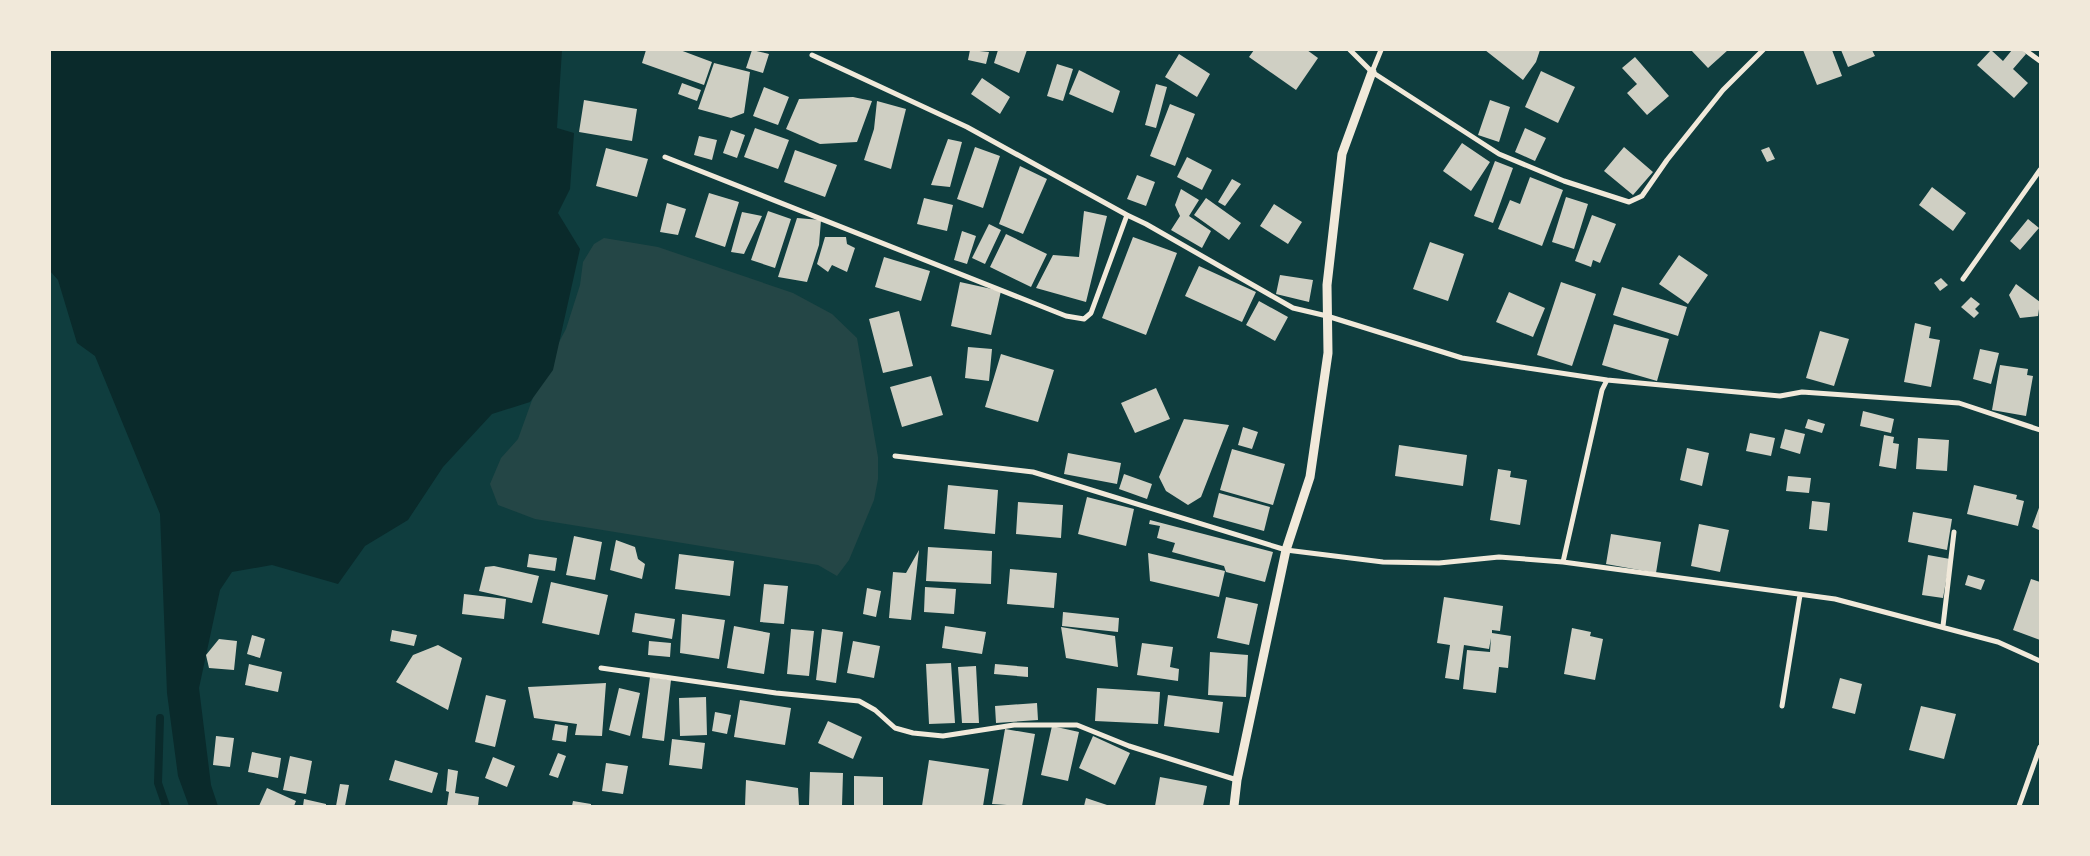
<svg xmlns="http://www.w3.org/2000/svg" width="2090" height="856" font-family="Signika,sans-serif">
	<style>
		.green { fill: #244646 }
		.water { fill: #0a2a2b }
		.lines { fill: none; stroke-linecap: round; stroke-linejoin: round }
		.stream { stroke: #0a2a2b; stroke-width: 8 }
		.building { fill: #cfcfc3 }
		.minor { stroke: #f1e9da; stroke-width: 5 }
		.tertiary { stroke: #f1e9da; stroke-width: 9 }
	</style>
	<rect width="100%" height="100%" fill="#0f3d3e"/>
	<path class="green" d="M604,238L658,247L793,293L832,314L857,338L878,457V479L874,500L849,560L837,576L818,565L535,519L498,505L490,484L501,458L518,439L540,378L566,329L580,285L583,262L594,244Z"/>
	<path class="water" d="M50,50H562L557,128L574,133L570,189L558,213L580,249L553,370L530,402L492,414L443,467L408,520L365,546L338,584L272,565L232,572L220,590L199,688L211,785L218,806H189L178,776L167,693L160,514L95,356L77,343L58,280L50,271Z"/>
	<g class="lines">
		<path class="stream" d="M160,718L158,783L166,806"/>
	</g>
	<path class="building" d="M646,50H680L712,62L704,85L642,63Z
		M752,50L769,54L763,73L746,68Z
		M970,50L989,52L986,64L968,60Z
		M998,50H1027L1019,73L994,63Z
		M1254,50H1307L1318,58L1296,90L1249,57Z
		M1485,50H1540L1536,62L1523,80Z
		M1691,50H1728L1708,68Z
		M1803,50H1832L1842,76L1817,85Z
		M1841,50H1872L1875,56L1848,67Z
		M1991,50L2003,61L2012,50H2022L2026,54L2013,69L2028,83L2014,98L1977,65Z
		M1179,54L1210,74L1197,97L1165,77Z
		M1635,57L1669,96L1647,115L1627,93L1637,84L1622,68Z
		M714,63L750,72L744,113L731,118L698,109Z
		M1057,64L1073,69L1063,101L1047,96Z
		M1079,70L1120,91L1113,113L1069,94Z
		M1541,71L1575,87L1558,123L1525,107Z
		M982,78L1010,97L1000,114L971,94Z
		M682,83L701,90L697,101L678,94Z
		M1156,84L1167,87L1156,128L1145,125Z
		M764,87L789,97L778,125L753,116Z
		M853,97L872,101L857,142L820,144L786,129L799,99Z
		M584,100L637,109L632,141L579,132Z
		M1490,100L1510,107L1499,142L1478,135Z
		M877,101L906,109L891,169L864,160L874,129Z
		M1170,104L1195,114L1175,166L1150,156Z
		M755,128L789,140L778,169L744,157Z
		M1525,128L1546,138L1535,161L1515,152Z
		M731,130L745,135L737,158L723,153Z
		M699,136L717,140L712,160L694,155Z
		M948,139L962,142L950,187L931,185Z
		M1462,143L1490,162L1471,191L1443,171Z
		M975,147L1000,156L983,208L957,199Z
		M1624,147L1653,172L1633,195L1604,171Z
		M1769,147L1775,159L1767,162L1761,150Z
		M606,148L648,159L637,197L596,186Z
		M795,150L837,165L825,197L784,182Z
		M1187,157L1212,170L1202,190L1177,177Z
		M1495,161L1513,168L1493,223L1474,216Z
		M1020,166L1047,179L1023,234L999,224Z
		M1137,175L1155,182L1146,206L1127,199Z
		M1530,177L1563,190L1542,246L1498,229L1510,200L1520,204Z
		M1232,179L1241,184L1225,206L1218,202Z
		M1932,187L1966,213L1953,231L1919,205Z
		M1181,189L1199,200L1189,216L1211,231L1202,248L1171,230L1180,216L1175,205Z
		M709,193L739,202L725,247L695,237Z
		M1566,197L1588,204L1574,249L1552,242Z
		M924,198L953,205L947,231L917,224Z
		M1206,198L1241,223L1229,240L1194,215Z
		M667,203L686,209L678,235L660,232Z
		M1274,204L1302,222L1288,244L1260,226Z
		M768,211L791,219L775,268L751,260Z
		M1084,211L1107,216L1086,302L1036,288L1053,255L1079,257Z
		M742,212L762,216L744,254L731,252Z
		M1592,215L1616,224L1600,263L1593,260L1591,267L1575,261Z
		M797,218L821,220L819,245L807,282L778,277Z
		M2028,219L2039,228L2020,250L2010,241Z
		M989,224L1001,230L985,264L972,258Z
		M962,231L976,236L967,264L954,260Z
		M1006,234L1047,254L1031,287L990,267Z
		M825,237H846L847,244L855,248L847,272L832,265L828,272L817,264Z
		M1133,237L1177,253L1146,335L1102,318Z
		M1430,242L1464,254L1448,301L1413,289Z
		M1679,255L1708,275L1688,304L1659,284Z
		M884,257L930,271L921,301L875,287Z
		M1199,266L1256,292L1242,322L1185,296Z
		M1280,275L1313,280L1309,302L1276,294Z
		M1941,278L1948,285L1940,291L1934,283Z
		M960,282L1001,291L991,335L951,326Z
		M1561,282L1596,294L1572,366L1537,355Z
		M2016,284L2040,302L2038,316L2020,318L2009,295Z
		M1622,287L1687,307L1678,336L1613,315Z
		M1509,292L1545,308L1533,337L1496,322Z
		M1971,297L1980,304L1975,309L1979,313L1974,318L1961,307Z
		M1259,301L1288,317L1275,341L1246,325Z
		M899,311L913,366L883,373L869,319Z
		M1915,323L1931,327L1929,338L1940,340L1931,387L1904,382Z
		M1614,324L1669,339L1657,381L1602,365Z
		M1820,331L1849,339L1834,386L1806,378Z
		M968,347L992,349L989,381L965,378Z
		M1980,349L1999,353L1991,384L1973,379Z
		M1001,354L1054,370L1038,422L985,407Z
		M2000,365L2028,369L2027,375L2033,376L2026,416L1992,410Z
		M931,376L943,415L902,427L890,387Z
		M1156,388L1170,419L1135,433L1121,403Z
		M1863,411L1894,419L1891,433L1860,426Z
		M1184,419L1229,425L1201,497L1188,505L1166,491L1159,477Z
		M1808,419L1825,424L1822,433L1805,428Z
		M1243,427L1258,432L1252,449L1238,445Z
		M1785,429L1805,434L1800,454L1780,448Z
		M1750,433L1775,438L1771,456L1746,451Z
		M1884,435L1894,437L1893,443L1899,444L1896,469L1879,466Z
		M1918,438L1949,440L1947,471L1916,469Z
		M1399,445L1467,455L1463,486L1395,476Z
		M1687,448L1709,453L1702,486L1680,480Z
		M1232,449L1285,464L1273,505L1220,490Z
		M1068,453L1121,463L1117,484L1064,474Z
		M1498,469L1511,471L1510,477L1527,480L1520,525L1490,520Z
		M1124,474L1152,484L1147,499L1119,489Z
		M1788,476L1811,478L1809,493L1786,491Z
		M948,485L998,490L995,534L944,529Z
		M1974,485L2017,495L2016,499L2024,501L2018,526L1967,514Z
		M1219,493L1270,507L1264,531L1213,517Z
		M1087,497L1134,509L1126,546L1078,534Z
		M1812,501L1830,503L1827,531L1809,529Z
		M1018,502L1063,505L1061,538L1016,534Z
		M2040,505V527L2039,530L2032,527Z
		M1913,512L1952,519L1947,550L1908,542Z
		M1150,520L1273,552L1265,582L1226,572L1224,566L1172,552L1175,543L1157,538L1160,526L1149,524Z
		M1699,524L1729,530L1720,572L1691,566Z
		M1611,534L1661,542L1656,573L1606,564Z
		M574,536L602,542L595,580L566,575Z
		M616,540L635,547L638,559L645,564L642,579L610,570Z
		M928,547L992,551L991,584L926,581Z
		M919,550L911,620L889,618L893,572L906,573Z
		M1148,553L1225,571L1219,597L1150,581Z
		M529,554L557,558L555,571L527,567Z
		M679,554L734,561L730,596L675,589Z
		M1928,555L1950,559L1943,598L1922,595Z
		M494,566L539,576L532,603L479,591L485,567Z
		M1010,569L1057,573L1054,608L1007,604Z
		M1968,575L1985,580L1981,590L1965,585Z
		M2031,579L2040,582V640L2013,630Z
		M551,582L608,595L599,635L542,623Z
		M764,584L788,586L784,624L760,622Z
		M925,587L956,589L954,614L924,612Z
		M867,588L881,591L876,617L863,614Z
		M464,594L506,599L504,619L462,614Z
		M1226,597L1258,604L1249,645L1217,638Z
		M1444,597L1503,606L1500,631L1492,630V633L1511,636L1508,668L1499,667L1496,693L1463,689L1467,650L1490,652L1491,638L1489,649L1464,645L1459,680L1445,678L1450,645L1437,643Z
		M1063,612L1119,618L1118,632L1062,626Z
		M635,613L675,619L672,639L632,632Z
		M682,614L725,620L719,659L680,653Z
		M734,626L770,633L764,674L727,668Z
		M945,626L986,632L982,654L942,648Z
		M1061,627L1115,636L1118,667L1066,658Z
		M1572,628L1591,632L1590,636L1603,639L1595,680L1564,674Z
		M791,629L814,631L809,676L787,674Z
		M822,629L843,632L836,683L816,680Z
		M392,630L417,635L414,646L390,641Z
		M252,635L265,639L260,658L247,654Z
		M219,639L237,641L234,670L209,668L206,655Z
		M649,641L671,643L670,657L648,655Z
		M853,641L880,646L874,678L847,673Z
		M1142,643L1173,647L1170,667L1179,669L1178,681L1137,675Z
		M438,645L462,658L448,710L396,682L413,655Z
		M1210,652L1248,655L1246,697L1208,695Z
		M951,663L955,723L929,724L926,664Z
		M249,664L282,672L278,692L245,685Z
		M995,664L1028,667V677L994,674Z
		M976,666L979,723H962L958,667Z
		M650,677L671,680L664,741L642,738Z
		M1840,678L1862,684L1855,714L1832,708Z
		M606,683L602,736L575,735L577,724L534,718L528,687Z
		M619,688L640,693L630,736L609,730Z
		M1097,688L1160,692L1158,724L1095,721Z
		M486,695L506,700L495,747L475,742Z
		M1168,695L1223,702L1219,733L1164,726Z
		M706,697L707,735L680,736L679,698Z
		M740,700L791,708L785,745L734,737Z
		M1037,703L1038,720L996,723L995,706Z
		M1921,706L1956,714L1944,759L1909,750Z
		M715,712L731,715L727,734L712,731Z
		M828,721L862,737L853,759L818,743Z
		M555,724L568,726L566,742L552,740Z
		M1052,726L1079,732L1068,781L1041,775Z
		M1005,729L1035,734L1022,806L992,804Z
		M216,736L234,738L230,767L213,765Z
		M1093,736L1130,753L1115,785L1079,768Z
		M672,739L705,743L702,769L669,765Z
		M252,752L281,758L278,778L248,772Z
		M558,753L566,756L558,778L549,775Z
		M290,756L312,761L306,794L283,790Z
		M493,757L515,766L507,787L485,778Z
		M395,760L438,773L432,793L389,780Z
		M929,760L989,769L983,806H922Z
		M606,763L628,766L623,794L602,791Z
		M448,769L458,771L455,793L479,797L478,806H447L449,792L446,791Z
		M810,772L843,773L842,806H809Z
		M854,776L883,777V806H854Z
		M1160,777L1207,786L1203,806H1155Z
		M746,780L798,788L799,806H745Z
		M340,784L349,785L345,806H336Z
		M267,788L296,801L294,806H259Z
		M1086,798L1110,806H1084Z
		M304,799L326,804V806H303Z
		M573,801L591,804V806H572Z"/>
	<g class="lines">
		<path class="minor" d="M1350,50L1372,72L1499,154L1564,181L1629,202L1642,196L1667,160L1723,90L1763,50
			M2025,50L2040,61
			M812,55L967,127L1127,215
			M1372,72L1381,50
			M665,157L1066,316L1084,319L1091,313L1127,215L1146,224L1293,308L1327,316L1462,358L1607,380
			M1963,279L2040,170
			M895,456L1033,472L1286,550L1383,562L1439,563L1499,557L1563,562L1835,599L1998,642L2040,661
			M1563,562L1602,390L1607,380L1780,396L1802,392L1959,403L2040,430
			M1943,626L1954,532
			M601,668L776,693L859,701L875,710L895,728L913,733L943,736L1014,725H1077L1129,746L1237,780
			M1782,706L1800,595
			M2019,806L2040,747"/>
		<path class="tertiary" d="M1234,806L1237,780L1286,550L1310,477L1328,353L1327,285L1342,154L1372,72"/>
	</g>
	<rect width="2090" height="856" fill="none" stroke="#f1e9da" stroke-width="102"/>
</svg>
